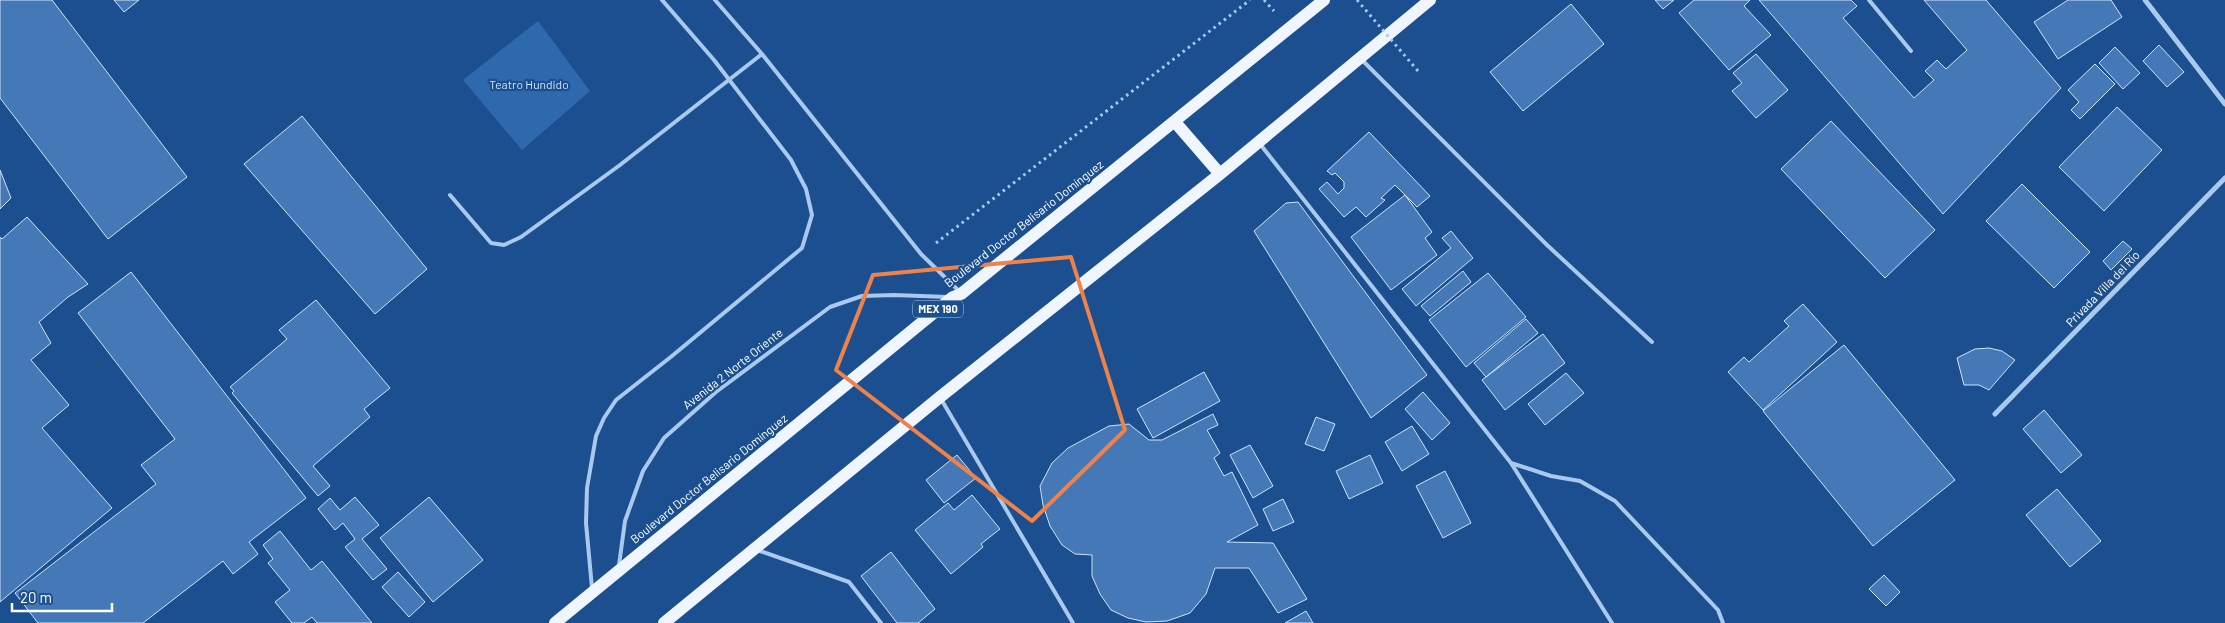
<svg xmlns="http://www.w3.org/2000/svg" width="2225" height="623" font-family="Barlow,sans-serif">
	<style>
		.green { fill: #2e69ad }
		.building { fill: #4478b7; stroke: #cfe3fa }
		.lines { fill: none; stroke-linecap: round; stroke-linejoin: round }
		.path { stroke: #a9c9ee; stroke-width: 3; stroke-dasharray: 2.5 4; stroke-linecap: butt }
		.lane { stroke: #a9c9ee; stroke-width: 4 }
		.street { stroke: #a9c9ee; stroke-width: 5 }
		.primary { stroke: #f0f6ff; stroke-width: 12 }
		.path-bridge { stroke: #a9c9ee; stroke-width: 3; stroke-dasharray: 2.5 4; stroke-linecap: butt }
		.marked { fill: none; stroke: #ee8249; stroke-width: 4; stroke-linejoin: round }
		.labels { text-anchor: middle; stroke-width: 4.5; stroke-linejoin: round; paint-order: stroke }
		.shield { fill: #1b4f8f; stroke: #bbcadd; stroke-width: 1 }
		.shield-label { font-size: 11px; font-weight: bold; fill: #fff }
		.park-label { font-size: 12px; fill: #cfe3fa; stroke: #1b4f8f }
		.street-label { font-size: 12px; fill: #fff; stroke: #1b4f8f }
	</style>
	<rect width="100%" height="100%" fill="#1b4f8f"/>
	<path class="green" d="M538,21L590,91L522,150L463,80Z"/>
	<path class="building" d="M0,0H52L187,177L108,239L0,98Z
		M114,0H139L124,12Z
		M1655,0H1674L1663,9Z
		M1694,0H1750L1744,6L1771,35L1729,70L1679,13Z
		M1759,0H1851L1857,6L1843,18L1914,98L1934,80L1925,71L1937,60L1946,69L1967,50L1924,0H1986L2061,88L1943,214Z
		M2068,0H2111L2122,17L2058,59L2034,22Z
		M1571,4L1604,44L1523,111L1490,72Z
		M2159,45L2184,72L2167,87L2143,61Z
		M2115,47L2140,73L2123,89L2099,63Z
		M1756,54L1788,90L1756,118L1732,91L1742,83L1733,73Z
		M2095,64L2115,84L2080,119L2071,110L2079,102L2068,90Z
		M2117,107L2162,150L2104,211L2059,167Z
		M302,116L427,269L375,314L244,164Z
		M1831,121L1935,230L1885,278L1781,169Z
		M1369,132L1430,196L1417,207L1395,185L1381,198L1385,200L1366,217L1356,207L1344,217L1319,189L1327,182L1338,194L1344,188V182L1335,173L1332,175L1327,171Z
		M0,170L11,198L0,209Z
		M2022,184L2090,252L2054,288L1986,221Z
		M1405,195L1432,232L1425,238L1437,255L1391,290L1351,237Z
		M1298,202L1427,375L1371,418L1254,231L1286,203Z
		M27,217L88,284L68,297L39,322L51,343L31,360L69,405L42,428L112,508L0,602V237L2,239Z
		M1451,231L1473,258L1416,306L1402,289L1451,248L1442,238Z
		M2123,241L2132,249L2111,270L2103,261Z
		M1463,271L1471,282L1430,316L1421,306Z
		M131,272L306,498L249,542L258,554L233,574L223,561L143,623H38L15,593L156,484L141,465L175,439L78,313Z
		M1488,273L1526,317L1466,367L1429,320Z
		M316,300L390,388L364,409L370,417L313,466L330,486L318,496L232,393L234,391L230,387L287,339L279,330Z
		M1803,304L1837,342L1763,410L1728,372L1744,357L1749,362L1789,326L1784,321Z
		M1526,319L1538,333L1486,377L1474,363Z
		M1543,334L1565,363L1505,410L1482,380Z
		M1844,345L1955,480L1873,546L1763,411Z
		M1989,348L2002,351L2015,360L1989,390L1979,385H1964L1957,358L1975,349Z
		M1204,372L1220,401L1153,438L1137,409Z
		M1566,373L1584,393L1545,425L1528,404Z
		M1423,392L1450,423L1432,440L1405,409Z
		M2044,410L2082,455L2061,473L2023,429Z
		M1213,414L1218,425L1207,430L1220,453L1214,458L1224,476L1232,472L1258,525L1227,542L1273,543L1307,599L1278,613L1249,568H1215L1206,594L1190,613L1167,621L1146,622L1128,618L1111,610L1100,594L1092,576V555L1075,554L1062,545L1050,526L1043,505L1040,486L1052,463L1068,448L1109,426L1129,424L1149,440H1162Z
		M1316,417L1335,424L1324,451L1305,444Z
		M1412,426L1429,454L1402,471L1385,442Z
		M1250,445L1273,486L1253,498L1230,455Z
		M957,455L976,478L944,503L926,480Z
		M1370,455L1383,483L1349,499L1336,471Z
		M1445,471L1471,523L1443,538L1416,486Z
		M2057,489L2101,541L2070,567L2026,515Z
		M972,495L1000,529L981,544L983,547L951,574L915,530L948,503L954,510Z
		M355,497L379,525L362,539L387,569L373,580L345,547L355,539L343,523L335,530L318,509L330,498L340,510Z
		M429,497L483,560L433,602L380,538Z
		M1283,499L1294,522L1273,531L1263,509Z
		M280,531L311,570L322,561L372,623H317L312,617L304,623H292L275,602L290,590L268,563L273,559L263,545Z
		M891,552L935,609L918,623H897L861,576Z
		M398,572L425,602L409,617L382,587Z
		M1884,575L1900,592L1886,606L1869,589Z
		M1306,611L1313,623H1285Z"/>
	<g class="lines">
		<path class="path" d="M1264,0L1274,11
			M936,243L1250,0"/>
		<path class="lane" d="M715,0L762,54L921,254L959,291
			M1869,0L1911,51
			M1362,60L1547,245L1652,342
			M1260,144L1511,463L1612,623
			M450,195L491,243L504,245L521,237L620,165L762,54
			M941,399L1073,623
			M1511,463L1551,476L1580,481L1615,501L1718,610L1723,623
			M757,550L849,582L881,623
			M619,565L625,521L643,471L664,438L716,392L830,307L862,296L894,295L948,297
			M592,588L586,523L587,488L596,436L604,418L616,400L672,356L802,248L812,215L806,189L791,160L714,60L662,0"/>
		<path class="street" d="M2145,0L2225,104
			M1995,414L2225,178"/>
		<path class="primary" d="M1175,122L1220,174
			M555,623L953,297L961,294L1324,0
			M664,623L940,397L1220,174L1430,0"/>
		<path class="path-bridge" d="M1357,0L1418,71"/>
	</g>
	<path class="marked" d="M1071,257L1125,430L1032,521L836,370L873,275Z"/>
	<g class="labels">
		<rect class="shield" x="913" y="300.5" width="50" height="17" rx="4"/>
		<g class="shield-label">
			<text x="938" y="313">MEX 190</text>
		</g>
		<g class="park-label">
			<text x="529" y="89">Teatro Hundido</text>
		</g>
		<g class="street-label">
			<text transform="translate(1024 224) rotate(-38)" y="4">Boulevard Doctor Belisario Domínguez</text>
			<text transform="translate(2103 289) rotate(-46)" y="4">Privada Villa del Río</text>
			<text transform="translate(733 369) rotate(-38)" y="4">Avenida 2 Norte Oriente</text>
			<text transform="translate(709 479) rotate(-39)" y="4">Boulevard Doctor Belisario Domínguez</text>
		</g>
	</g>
	<path d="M12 603v8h100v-8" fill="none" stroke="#ffffff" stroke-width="2.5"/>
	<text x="20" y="603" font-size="15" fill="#ffffff" stroke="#1b4f8f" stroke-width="4" paint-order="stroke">20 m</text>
</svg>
